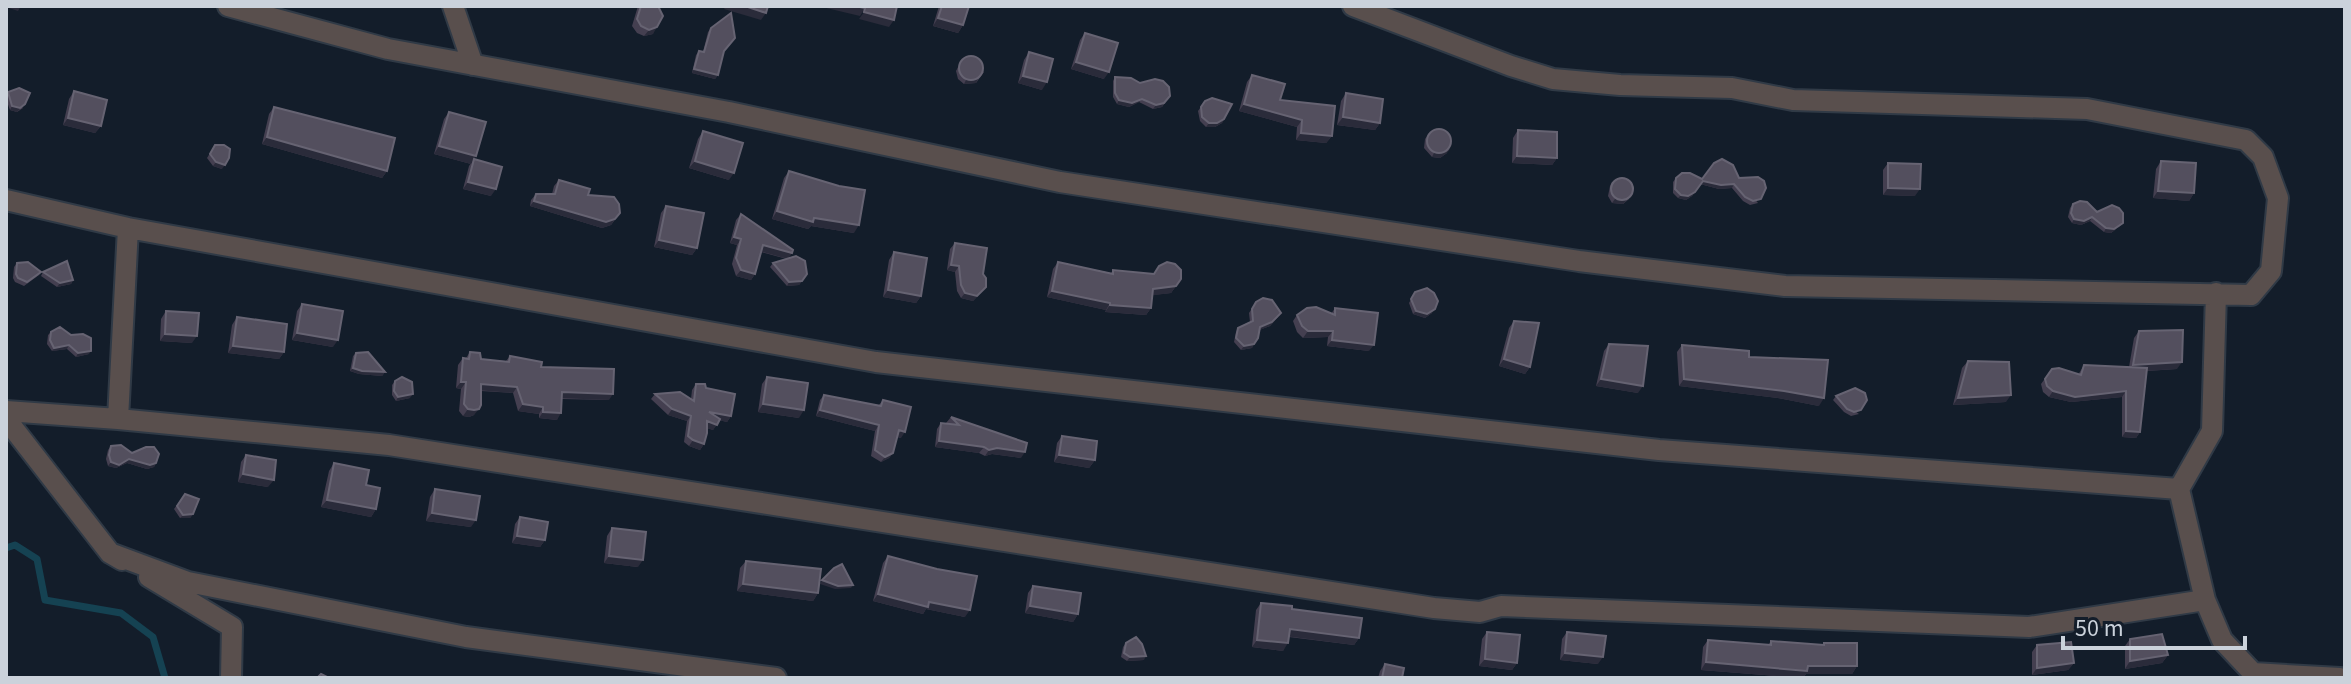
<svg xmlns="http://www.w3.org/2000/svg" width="2351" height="684" font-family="'Source Sans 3',sans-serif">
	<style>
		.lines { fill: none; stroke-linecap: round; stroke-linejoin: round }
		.stream { stroke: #154252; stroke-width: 7 }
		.minor-casing { stroke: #303a46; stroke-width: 24 }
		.minor { stroke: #594f4d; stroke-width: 20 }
		.wall { fill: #443f50 }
		.shaded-wall { fill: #2a2b3a }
		.building { fill: #534f5e; stroke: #666372; stroke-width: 2 }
	</style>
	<rect width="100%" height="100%" fill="#131d2a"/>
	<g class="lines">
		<path class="stream" d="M6,548L15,545L37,559L45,600L121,613L153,637L165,678"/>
		<defs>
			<path id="minor" d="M228,6L388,49L729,112L1060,182L1579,261L1785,286L2251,295L2271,271L2278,198L2263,157L2246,140L2087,109L1793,100L1732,88L1620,85L1553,79L1511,66L1353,6
				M453,6L473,65
				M6,200L128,228L876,362L1659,450L2179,489
				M2216,293L2212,431L2179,489L2205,600L2222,640L2253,673L2340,678
				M6,411L118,419L389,445L1434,608L1480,612L1501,606L2029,627L2205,600
				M6,419L110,553L122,560
				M118,419L128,228
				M110,553L188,582L466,637L776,678
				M149,577L232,627L231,678"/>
		</defs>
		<use href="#minor" class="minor-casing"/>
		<use href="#minor" class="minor"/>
	</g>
	<path class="wall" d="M638,6H658L653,34L644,36L637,33L632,26Z
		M939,6H969L963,25L958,33L933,26Z
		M711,28L724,52L718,75L715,79L692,73L696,55L699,51L703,52L708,32Z
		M1085,33L1104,79L1071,69L1080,40Z
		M1029,52L1042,90L1018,83L1024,60Z
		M962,59L984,72L976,83L964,84L958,79L956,71Z
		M1252,75L1280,100L1332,136L1326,143L1296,140L1297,127L1239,111L1247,82Z
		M1115,77L1167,100L1162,107L1153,109L1139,102L1129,107L1117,104L1113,97V81Z
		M74,91L101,126L95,133L63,125L69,99Z
		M8,92L23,108L17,112L10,110L6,99V94Z
		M1346,93L1380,123L1375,130L1337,125L1341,101Z
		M1205,101L1224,119L1222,123L1215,127H1206L1200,121L1198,111Z
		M274,107L387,171L382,178L262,144L269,114Z
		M449,112L476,156L471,164L434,154L444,119Z
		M1518,130L1557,158L1552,165L1512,163L1513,138Z
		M703,131L729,180L689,168L698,139Z
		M1428,135L1447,153L1440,158L1432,157L1424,148L1425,139Z
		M215,145L222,169L213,166L207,158Z
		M474,159L491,196L463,189L469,166Z
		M2161,161L2194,193L2189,201L2153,198L2156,169Z
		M1888,163L1915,196L1883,195V170Z
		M789,171L839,186L854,233L811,226L808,229L772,219L784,178Z
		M1676,178H1739L1758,203L1750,205L1743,201L1732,188L1719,189L1700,184L1692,196L1686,200L1678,198L1673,193V182Z
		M559,180L588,195L620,213L611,225L602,228L530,206L531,200L536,194H552L554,186Z
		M1612,182L1629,199L1623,204L1612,203L1608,196L1610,186Z
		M2073,204L2097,212L2123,223L2120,226L2111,233L2104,232L2090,221L2081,225L2072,223L2068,217L2070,208Z
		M666,206L697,248L692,255L654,247L661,213Z
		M741,214L792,253L788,258L807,274L799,285L787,286L770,267L773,263L787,259L761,252L755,274L751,280L736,276L732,264L737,245L730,243L736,220Z
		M955,243L983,274L986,287L973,301L961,298L957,291L955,272L947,270L950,249Z
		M894,252L921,296L916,303L883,297L889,260Z
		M1058,262L1111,273L1113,270L1181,279L1171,293L1152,295L1151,308L1146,315L1105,312L1106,310L1047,297L1053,269Z
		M17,263L41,272L39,275L24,286L15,282L13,278L14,267Z
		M43,272L73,280L71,284L57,287L41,276Z
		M1415,292L1432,313L1425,318L1413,314L1409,303Z
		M1256,302L1278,317L1270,326L1259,330L1252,348L1241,350L1234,342L1236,332L1238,328L1250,322L1249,313Z
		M302,304L333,347L292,340L297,311Z
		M1335,308L1369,351L1327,346L1328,337L1303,338L1297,332L1293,321L1297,315L1331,314Z
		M166,311L192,343L160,341L161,319Z
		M237,317L284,352L279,359L228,353L232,325Z
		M1514,321L1530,367L1525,374L1499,366L1509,328Z
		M2139,331L2177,369L2147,371L2140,432L2136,438L2122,437V397L2071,402L2049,397L2043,392L2041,384L2052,369L2078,375L2084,365L2129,367L2134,338Z
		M51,332L89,354L76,357L67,349L52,351L47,344L48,335Z
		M1609,344L1638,393L1596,386L1604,351Z
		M1682,345L1749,357L1819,406L1778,398L1679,386L1677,352Z
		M470,352L481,359L506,361L510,356L541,367L609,400L562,399L557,420L539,418V414L518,411L513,393L481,391L474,415L469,417L463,416L459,411L461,389L456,388L458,365L463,358H466Z
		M356,353L385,372L382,376L359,374L350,371L353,356Z
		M1968,361L2006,402L1953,405L1962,368Z
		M767,377L799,418L758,412L762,384Z
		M395,381L410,398L396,401L392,395V385Z
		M696,384L706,388L731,416L727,422L719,420L713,430L707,428L704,444L700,450L689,446L684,442L687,421L668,415L651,399L655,394L691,399L692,390Z
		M824,395L878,406L883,400L901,438L897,437L893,453L889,458L881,462L871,456L875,431L816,416L820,400Z
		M1836,396L1859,414L1851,416L1844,412L1833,400Z
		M951,417L1021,458L992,454L985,456L979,453L935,447L937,429L941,423H946Z
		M1062,436L1095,460L1089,468L1054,462L1057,443Z
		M111,446L132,453L156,463L154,467L147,469L127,463L116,468L108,466L106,459L108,450Z
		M246,455L268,487L238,482L241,462Z
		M334,463L366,485L376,509L371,517L321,507L329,471Z
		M435,489L471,527L426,521L430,497Z
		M185,494L193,514L190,518H180L174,509Z
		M520,517L545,540L540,547L512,543L515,524Z
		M612,528L638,567L604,563L607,536Z
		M888,556L937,569L965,617L926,609L923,614L873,601L883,563Z
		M746,561L818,593L813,601L737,591L740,568Z
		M1033,586L1078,614L1073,622L1025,613L1028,593Z
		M1261,603L1292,609L1359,638L1354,645L1289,637L1283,651L1252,647L1256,610Z
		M1487,632L1517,663L1512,670L1479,666L1482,639Z
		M1567,632L1598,664L1560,660L1562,639Z
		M2130,639L2168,655L2162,663L2125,669V646Z
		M1708,640L1768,645L1771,641L1822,645L1824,643L1857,666L1852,674H1806L1803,678L1701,670L1703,647Z
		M1126,643L1144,660L1127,661L1121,657L1123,647Z
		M2037,645L2074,663L2068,670L2032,675V652Z
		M1385,664L1402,678H1378L1380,671Z"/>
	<path class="shaded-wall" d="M6,6H21L18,11L6,7Z
		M726,6H745L766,13L761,20L724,9Z
		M818,6H855L865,8L860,16Z
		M864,12L894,20L889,27L859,19Z
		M938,18L963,25L958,33L933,26Z
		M657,27L653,34L644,36L649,30Z
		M1076,62L1109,72L1104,79L1071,69Z
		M694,69L718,75L715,79L692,73Z
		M1023,76L1047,82L1042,90L1018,83Z
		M978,79L976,83L964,84L966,80Z
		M1142,99L1139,102L1129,107L1117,104L1119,100Z
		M1164,103L1162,107L1153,109L1156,105Z
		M25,104L17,112L10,110L12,106Z
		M1244,104L1302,120L1297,127L1239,111Z
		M1343,117L1380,123L1375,130L1337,125Z
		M68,118L101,126L95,133L63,125Z
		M1224,119L1222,123L1215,127H1206L1209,123Z
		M1301,133L1332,136L1326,143L1296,140Z
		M267,137L387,171L382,178L262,144Z
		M439,146L476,156L471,164L434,154Z
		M1450,149L1447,153L1440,158L1432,157L1434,153Z
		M1517,156L1557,158L1552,165L1512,163Z
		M695,161L734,173L729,180L689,168Z
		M216,162L225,165L222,169L213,166Z
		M1703,181L1734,184L1732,188L1719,189L1700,184Z
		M468,182L496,189L491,196L463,189Z
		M1888,188L1920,189L1915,196L1883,195Z
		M2158,191L2194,193L2189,201L2153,198Z
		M1695,192L1692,196L1686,200L1678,198L1681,195Z
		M1632,195L1623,204L1612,203L1615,199Z
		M534,201L615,219L611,225L602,228L530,206Z
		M777,211L814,218L859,225L854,233L811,226L808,229L772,219Z
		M2092,217L2090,221L2081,225L2072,223L2074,219Z
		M2123,223L2120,226L2111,233L2104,232L2106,228Z
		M734,237L741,239L737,245L730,243Z
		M659,240L697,248L692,255L654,247Z
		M763,245L792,253L788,259L759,251Z
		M951,265L959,266L955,272L947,270Z
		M741,270L755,274L751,280L736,276Z
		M73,280L71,284L57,287L60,283Z
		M802,281L799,285L787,286L789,282Z
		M1176,286L1171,293L1148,296L1153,289Z
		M986,287L973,301L961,298L965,293Z
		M888,290L921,296L916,303L883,297Z
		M1052,291L1110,303L1106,310L1047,297Z
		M1110,305L1151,308L1146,315L1105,312Z
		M1435,309L1432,313L1425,318L1413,314L1416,311Z
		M1281,313L1270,326L1257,331L1260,327Z
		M1308,331H1333L1328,337L1303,338Z
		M297,333L338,340L333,347L292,340Z
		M165,334L197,336L192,343L160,341Z
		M1332,340L1374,345L1369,351L1327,346Z
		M1254,344L1252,348L1241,350L1244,346Z
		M69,345L67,349L52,351L54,348Z
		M233,346L284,352L279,359L228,353Z
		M91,351L89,354L76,357L78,353Z
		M1504,359L1530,367L1525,374L1499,366Z
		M2182,362L2177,369L2128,372L2133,365Z
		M353,368L385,372L382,376L359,374L350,371Z
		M1601,379L1643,386L1638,393L1596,386Z
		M1684,379L1784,391L1824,398L1819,406L1778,398L1679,386Z
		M461,382H466L461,389L456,388Z
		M481,384L517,387L513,393L477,390Z
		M2053,391H2126L2122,397L2071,402L2049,397Z
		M562,392L613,394L609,400L558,398Z
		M413,394L410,398L396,401L398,397Z
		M2011,395L2006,402L1953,405L1958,398Z
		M523,404L543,407L539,414L518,411Z
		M763,404L804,410L799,418L758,412Z
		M468,409H479L474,415L469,417L463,416Z
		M672,409L691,416L687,421L668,415Z
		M820,410L879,425L875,431L816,416Z
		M543,412L561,413L557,420L539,418Z
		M709,412L731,416L727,422L705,417Z
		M707,421L717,425L713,430L703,427Z
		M899,430L905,432L901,438L895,436Z
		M2126,431L2140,432L2136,438L2122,437Z
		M693,440L704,444L700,450L689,446Z
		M939,441L984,447L979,453L935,447Z
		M997,448L1025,452L1021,458L992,454L985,456L989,450Z
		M893,453L889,458L881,462L885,457Z
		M1059,455L1095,460L1089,468L1054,462Z
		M129,459L156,463L154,467L147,469L127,463L116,468L108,466L111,462Z
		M243,474L274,480L268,487L238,482Z
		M327,500L376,509L371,517L321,507Z
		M432,513L476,520L471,527L426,521Z
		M193,514L190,518H180L183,515Z
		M517,536L545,540L540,547L512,543Z
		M609,556L643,560L638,567L604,563Z
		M822,580L853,585L851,588L835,589L820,584Z
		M743,584L818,593L813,601L737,591Z
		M878,594L929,602L970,610L965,617L926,609L923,614L873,601Z
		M1030,606L1078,614L1073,622L1025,613Z
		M1290,629L1359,638L1354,645L1285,636Z
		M1257,640L1288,643L1283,651L1252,647Z
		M1565,653L1603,657L1598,664L1560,660Z
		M2168,655L2162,663L2125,669L2130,661Z
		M1146,656L1144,660L1127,661L1130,657Z
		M1485,659L1517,663L1512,670L1479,666Z
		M1706,662L1808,666H1857L1852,674H1806L1803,678L1701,670Z
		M2074,663L2068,670L2032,675L2037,668Z"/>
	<path class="building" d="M641,6H658L663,16L657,27L649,30L641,26L637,19Z
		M745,6H768L766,13Z
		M855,6H897L894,20L864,12L865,8Z
		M942,6H969L963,25L938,18Z
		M731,13L735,38L724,51L718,75L694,69L699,51L704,52L711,28Z
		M1085,33L1118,43L1109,72L1076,62Z
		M1029,52L1053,59L1047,82L1023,76Z
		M959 68a12 12 0 1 1 24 0a12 12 0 1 1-24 0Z
		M1252,75L1285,84L1280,100L1335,106L1332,136L1301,133L1302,120L1244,104Z
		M1115,77L1131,78L1140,83L1155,79L1163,81L1169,87L1170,96L1164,103L1156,105L1142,99L1132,103L1119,100L1115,93Z
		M19,88L30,93L25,104L20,108L12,106L8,92Z
		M74,91L107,100L101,126L68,118Z
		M1346,93L1383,99L1380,123L1343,117Z
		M1212,98L1232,104L1224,119L1217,123H1209L1202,117L1201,107L1205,101Z
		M274,107L395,138L387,171L267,137Z
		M449,112L486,122L476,156L439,146Z
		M1427 141a12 12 0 1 1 24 0a12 12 0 1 1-24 0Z
		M1518,130L1557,132V158L1517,156Z
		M703,131L743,143L734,173L695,161Z
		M215,145H224L230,149L229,158L225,165L216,162L210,154Z
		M474,159L502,167L496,189L468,182Z
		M1722,159L1733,165L1739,178L1758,177L1764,181L1766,188L1761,199L1753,201L1745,197L1734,184L1721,185L1703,181L1695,192L1688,196L1681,195L1675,189L1676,178L1682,173H1690L1702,179L1714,163Z
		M2161,161L2196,163L2194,193L2158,191Z
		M1888,163L1921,164L1920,189L1888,188Z
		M789,171L839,186L865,190L859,225L814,218L813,222L777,211Z
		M1611 189a11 11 0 1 1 22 0a11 11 0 1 1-22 0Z
		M559,180L590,189L588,195L614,197L619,204L620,213L615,219L606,222L534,201L536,194H555Z
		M2080,201L2087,202L2097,212L2112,205L2119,208L2123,213V223L2114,229L2106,228L2092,217L2084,221L2074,219L2071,213L2073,204Z
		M666,206L704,213L697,248L659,240Z
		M741,214L793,250L792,253L763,245L755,274L741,270L736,258L741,239L734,237Z
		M955,243L987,248L983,274L986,278V287L977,296L965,293L961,285L959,266L951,265Z
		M894,252L927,258L921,296L888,290Z
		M796,256L805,261L807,274L802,281L789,282L773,263Z
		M67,261L73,280L60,283L43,272Z
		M28,262L41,272L27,282L18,278L16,274L17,263Z
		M1058,262L1113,274V270L1154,274L1159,266L1167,262L1175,264L1181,270V279L1176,286L1153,289L1151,308L1110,305V303L1052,291Z
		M1427,288L1434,293L1438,301L1435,309L1427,314L1416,311L1411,299L1415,292Z
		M1263,298L1272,300L1281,313L1272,322L1260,327L1258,338L1254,344L1244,346L1236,338L1238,328L1253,321L1252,309L1256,302Z
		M302,304L343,311L338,340L297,333Z
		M1316,307L1335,315V308L1378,313L1374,345L1332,340L1333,331H1308L1302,326L1297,315L1307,308Z
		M166,311L199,313L197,336L165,334Z
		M237,317L287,324L284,352L233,346Z
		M1514,321L1539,323L1530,367L1504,359Z
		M60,327L71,335L83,334L91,338V351L78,353L69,345L54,348L50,340L51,332Z
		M2183,330L2182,362L2133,365L2139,331Z
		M1609,344L1648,346L1643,386L1601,379Z
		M1682,345L1749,351V357L1828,360L1824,398L1784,391L1684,379Z
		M368,352L385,372L362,371L353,368L356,353Z
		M470,352L480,353L481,359L509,362L510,356L542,362L541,367L614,369L613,394L562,392L561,413L543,412V407L523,404L517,387L481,384V405L479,409L474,410L468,409L464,404L466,382H461L463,358L469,359Z
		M1968,361L2009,362L2011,395L1958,398Z
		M2084,365L2147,368L2140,432L2126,431V391L2075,397L2053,391L2047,386L2045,379L2052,369L2059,368L2081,375Z
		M402,377L412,382L413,394L398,397L394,391L395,381Z
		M767,377L808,383L804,410L763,404Z
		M696,384H705L706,388L735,394L731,416L709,412L720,419L717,425L707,421V433L704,444L693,440L688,436L691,416L672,409L655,394L680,392L694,401Z
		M1855,388L1865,393L1867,400L1861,410L1854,412L1847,409L1836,396Z
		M824,395L881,406L883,400L911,407L905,432L899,430L893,453L885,457L875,450L879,425L820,410Z
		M951,417L1027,443L1025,452L997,448L989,450L984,447L939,441L941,423L959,425Z
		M1062,436L1097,441L1095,460L1059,455Z
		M121,445L132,453L146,447H154L159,454L156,463L150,465L129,459L119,465L111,462L109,455L111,446Z
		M246,455L276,460L274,480L243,474Z
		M334,463L369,470L366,485L380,488L376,509L327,500Z
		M435,489L480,496L476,520L432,513Z
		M185,494L199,499L193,514L183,515L177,506Z
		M520,517L548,522L545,540L517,536Z
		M612,528L646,532L643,560L609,556Z
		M888,556L937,569L977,576L970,610L929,602L928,607L878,594Z
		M746,561L821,569L818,593L743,584Z
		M842,564L853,585L838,586L822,580L834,568Z
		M1033,586L1081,593L1078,614L1030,606Z
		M1261,603L1292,606V609L1362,618L1359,638L1290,629L1288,643L1257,640Z
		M1487,632L1520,635L1517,663L1485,659Z
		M1567,632L1606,636L1603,657L1565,653Z
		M2162,634L2168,655L2130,661V639Z
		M1136,637L1142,644L1146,656L1130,657L1124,653L1126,643Z
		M1708,640L1771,645V641L1824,645V643H1857V666H1808L1807,671L1706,662Z
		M2071,642L2074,663L2037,668V645Z
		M1385,664L1404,668L1402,678H1382Z
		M321,674L329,678H317Z"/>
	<rect width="2351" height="684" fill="none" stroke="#cbd2db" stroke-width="16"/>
	<path d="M2063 636v12h182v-12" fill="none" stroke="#cbd2db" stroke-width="4"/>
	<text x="2075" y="636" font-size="24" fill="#cbd2db" stroke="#131d2a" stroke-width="6" paint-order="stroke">50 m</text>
</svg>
